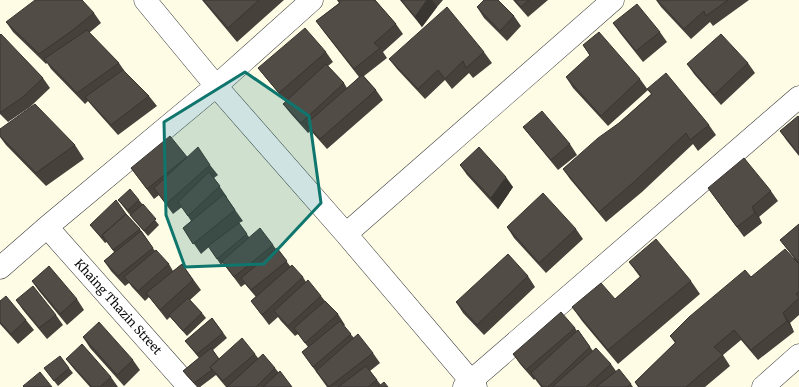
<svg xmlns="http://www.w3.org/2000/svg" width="799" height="387" font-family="Merriweather,serif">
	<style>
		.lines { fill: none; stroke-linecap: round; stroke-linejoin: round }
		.minor-casing { stroke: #3c3c3c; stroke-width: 23 }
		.minor { stroke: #fff; stroke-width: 22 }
		.wall { fill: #47413c }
		.shaded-wall { fill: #393531 }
		.building { fill: #524c46; stroke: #393531 }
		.marked { fill: #0f766e; fill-opacity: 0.2; stroke: #0f766e; stroke-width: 3; stroke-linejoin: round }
		.labels { text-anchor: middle; stroke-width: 4; stroke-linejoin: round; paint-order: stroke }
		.street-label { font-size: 12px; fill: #090909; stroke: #fff }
	</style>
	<rect width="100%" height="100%" fill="#fffce6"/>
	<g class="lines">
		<defs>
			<path id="minor" d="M145,0L216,86L346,234L476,387
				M47,227L189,387
				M346,234L613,0
				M0,268L47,227L216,86L312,0
				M464,387L799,97
				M763,387L799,355"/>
		</defs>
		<use href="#minor" class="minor-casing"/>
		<use href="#minor" class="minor"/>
	</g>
	<path class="wall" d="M202,0H284L237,42Z
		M337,0H375L396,24L403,34L383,52L387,58L364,76L376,90L383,100L327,149L311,131L308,133L291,114L283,104L286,102L266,78L258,68L326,52L333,62L328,66L344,83L347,88L359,77L324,32L316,21L339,3Z
		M400,0H443L437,7L422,27Z
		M513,0H548L528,17Z
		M656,0H749L713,26L710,22L691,39L661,7Z
		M477,7L514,16L521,26L507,41L484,18Z
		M94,13L101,23L89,33L119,63L126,73L149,96L157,106L118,135L93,107L88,101L85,104L51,69L47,63L46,64L13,32L6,22Z
		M613,23L660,32L667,42L643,62L620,33Z
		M0,35L43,78L50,88L30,107L8,122L0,114Z
		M583,45L640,79L648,90L608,126L573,88L566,77L590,56Z
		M484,52L492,63L473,78L469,73L452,89L445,80L425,99L397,69L389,59Z
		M748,63L755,73L721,105L694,74L687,64Z
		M647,89L709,125L716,135L698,151L693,144L642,192L606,222L570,179L563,169L619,123L651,94Z
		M799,117V156L787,141L780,131Z
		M523,127L570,144L577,155L558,170L531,137Z
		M0,129L75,145L84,159L46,186L6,145L0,137Z
		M187,157L210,165L218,175L214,178L227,197H226L243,221L239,223L249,237L273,245L276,249L277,248L290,266L303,277L306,282L321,296L325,301L338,314L345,325L344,326L354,338L373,353L380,363L370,371L381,385L388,387H327L302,352L308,347L298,334L295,336L281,321L278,317L269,325L251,301L256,297L245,284L241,287L223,263L221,265L209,247L201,254L183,228L191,221L182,207L173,214L159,195L154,199L131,168Z
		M460,165L513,187L498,209L467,175Z
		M708,188L771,191L778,201L759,217L762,223L744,237Z
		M118,200H139L159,225L148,236L134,220Z
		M126,214L140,229L155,251L169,264L173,271L182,264L201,290L190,300L202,313L206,318L187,336L170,317L167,320L149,297L145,301L132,287L129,283L125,286L111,271L104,261L114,252L107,242L105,243L90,225Z
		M799,224V315L790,323L794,332L758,360L741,340L723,355L730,366L705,387H638L635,382L675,343L670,336L751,277L794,258L780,240Z
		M507,227L576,229L583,239L546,273L514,238Z
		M629,262L691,281L700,294L618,364L582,321L572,307L615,299L640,277Z
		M528,276L535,287L484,335L463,313L456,302Z
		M32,281L77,299L84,310L67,325L39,291Z
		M16,300L56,315L63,325L47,339L23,310Z
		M0,301L26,320L34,330L18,344L0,324Z
		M212,318L227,338L213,350L219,359L255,354L258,358L275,368L279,373L292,387H226L216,375L200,387H197L187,376L183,371L199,358L185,341Z
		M575,328L577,331L578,330L593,351L611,364L616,371L631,384L633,387H541L535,379L534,380L520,364L513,354Z
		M83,337L133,360L140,370L124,386L90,348Z
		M66,359L111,377L118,387H90L74,369Z
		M44,368H69L73,373L58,386Z"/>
	<path class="shaded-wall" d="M427,0H432L437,7L422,27L415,17Z
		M506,177L513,187L498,209L491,198Z
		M752,207L759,217L762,223L755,213Z
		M783,313L790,323L794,332L787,321Z"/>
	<path class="building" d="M35,0H82L94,13L73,30L39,54L6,22Z
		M203,0H259L228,28Z
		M338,0H375L396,24L374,43L380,48L354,69L316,21L340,3Z
		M401,0H427L415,17Z
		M484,0H498L514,16L500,31L477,7Z
		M515,0H529L521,7Z
		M657,0H728L706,16L704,11L684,29Z
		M637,4L660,32L636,51L613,23Z
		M447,7L484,52L466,68L463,61L445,79L438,70L418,89L389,59Z
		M305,28L326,52L279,93L258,68Z
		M87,30L119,63L77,93L44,59Z
		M599,32L640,79L601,116L566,77L590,55L583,45Z
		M1,34L43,78L23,97L1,112H0V35Z
		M721,34L748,63L714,95L687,64Z
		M326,64L344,83L301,123L283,104Z
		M123,70L149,96L111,125L85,97Z
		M666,73L709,125L690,140L686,133L634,182L599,212L563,169L598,138L619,123L652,94L647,89Z
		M362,75L376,90L320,139L306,124Z
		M35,104L75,145L36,173L0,136V129Z
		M542,111L570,144L551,160L523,127Z
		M798,116L799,117V154L780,131Z
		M170,136L187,157L147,189L131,168Z
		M198,147L210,165L166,204L154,188Z
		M479,147L506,177L491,198L460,165Z
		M744,158L771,191L752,207L755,213L737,227L708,188Z
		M209,172L220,186L188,216L178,202Z
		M130,189L139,200L128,210L118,200Z
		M543,193L576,229L539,263L507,227Z
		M224,194L235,210L193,244L183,228Z
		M116,200L126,214L102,235L103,237L102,238L90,225Z
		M143,204L156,219L144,231L130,215Z
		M126,214L140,229L113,250L102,235Z
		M239,223L247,234L217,259L208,246Z
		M799,224V263L780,240Z
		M260,228L273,245L234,277L222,261Z
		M141,231L153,248L118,276L104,261Z
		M656,239L691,281L608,350L572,307L601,283L615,299L641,276L629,262Z
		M277,248L287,261L251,290L241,278Z
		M785,249L799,264V291L796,294L799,297V298L783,313L787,321L751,350L734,330L714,347L723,355L686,387H639L635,382L676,342L670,336L689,317L745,270L751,277Z
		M156,250L169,264L138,291L124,277Z
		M508,254L528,276L477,325L456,302Z
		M182,264L193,280L160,310L146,293Z
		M292,265L303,277L262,315L251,301Z
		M49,266L77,299L60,314L32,281Z
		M308,280L321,296L288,326L274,311Z
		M33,286L56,315L39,328L16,300Z
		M6,296L26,320L11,334L0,322V301Z
		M188,298L202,313L183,331L169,315Z
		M325,301L338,314L305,343L294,328Z
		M561,312L575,328L526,370L513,354Z
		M212,318L223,333L197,354L185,341Z
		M340,321L351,334L313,367L302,352Z
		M99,322L133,360L117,375L83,337Z
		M578,330L590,347L548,387H543L531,373Z
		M358,334L373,353L329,387L316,371Z
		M242,338L255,354L223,381L210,367Z
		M82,344L111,377L100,387H92L66,359Z
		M211,348L219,359L210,367L212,370L194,383L183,371Z
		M596,348L611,364L586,387H552Z
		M263,354L275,368L256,387H227Z
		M60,356L69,368L54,381L44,368Z
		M366,366L377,380L368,387H338Z
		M619,369L631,384L627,387H596Z
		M280,371L292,387H263Z
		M40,372L52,387H24L23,386Z
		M384,382L388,387H378Z"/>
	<path class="marked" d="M245,72L309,116L321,203L264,264L185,267L166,215L164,122Z"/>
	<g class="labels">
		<g class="street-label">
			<text transform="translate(118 307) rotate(48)" y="4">Khaing Thazin Street</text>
		</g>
	</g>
</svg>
